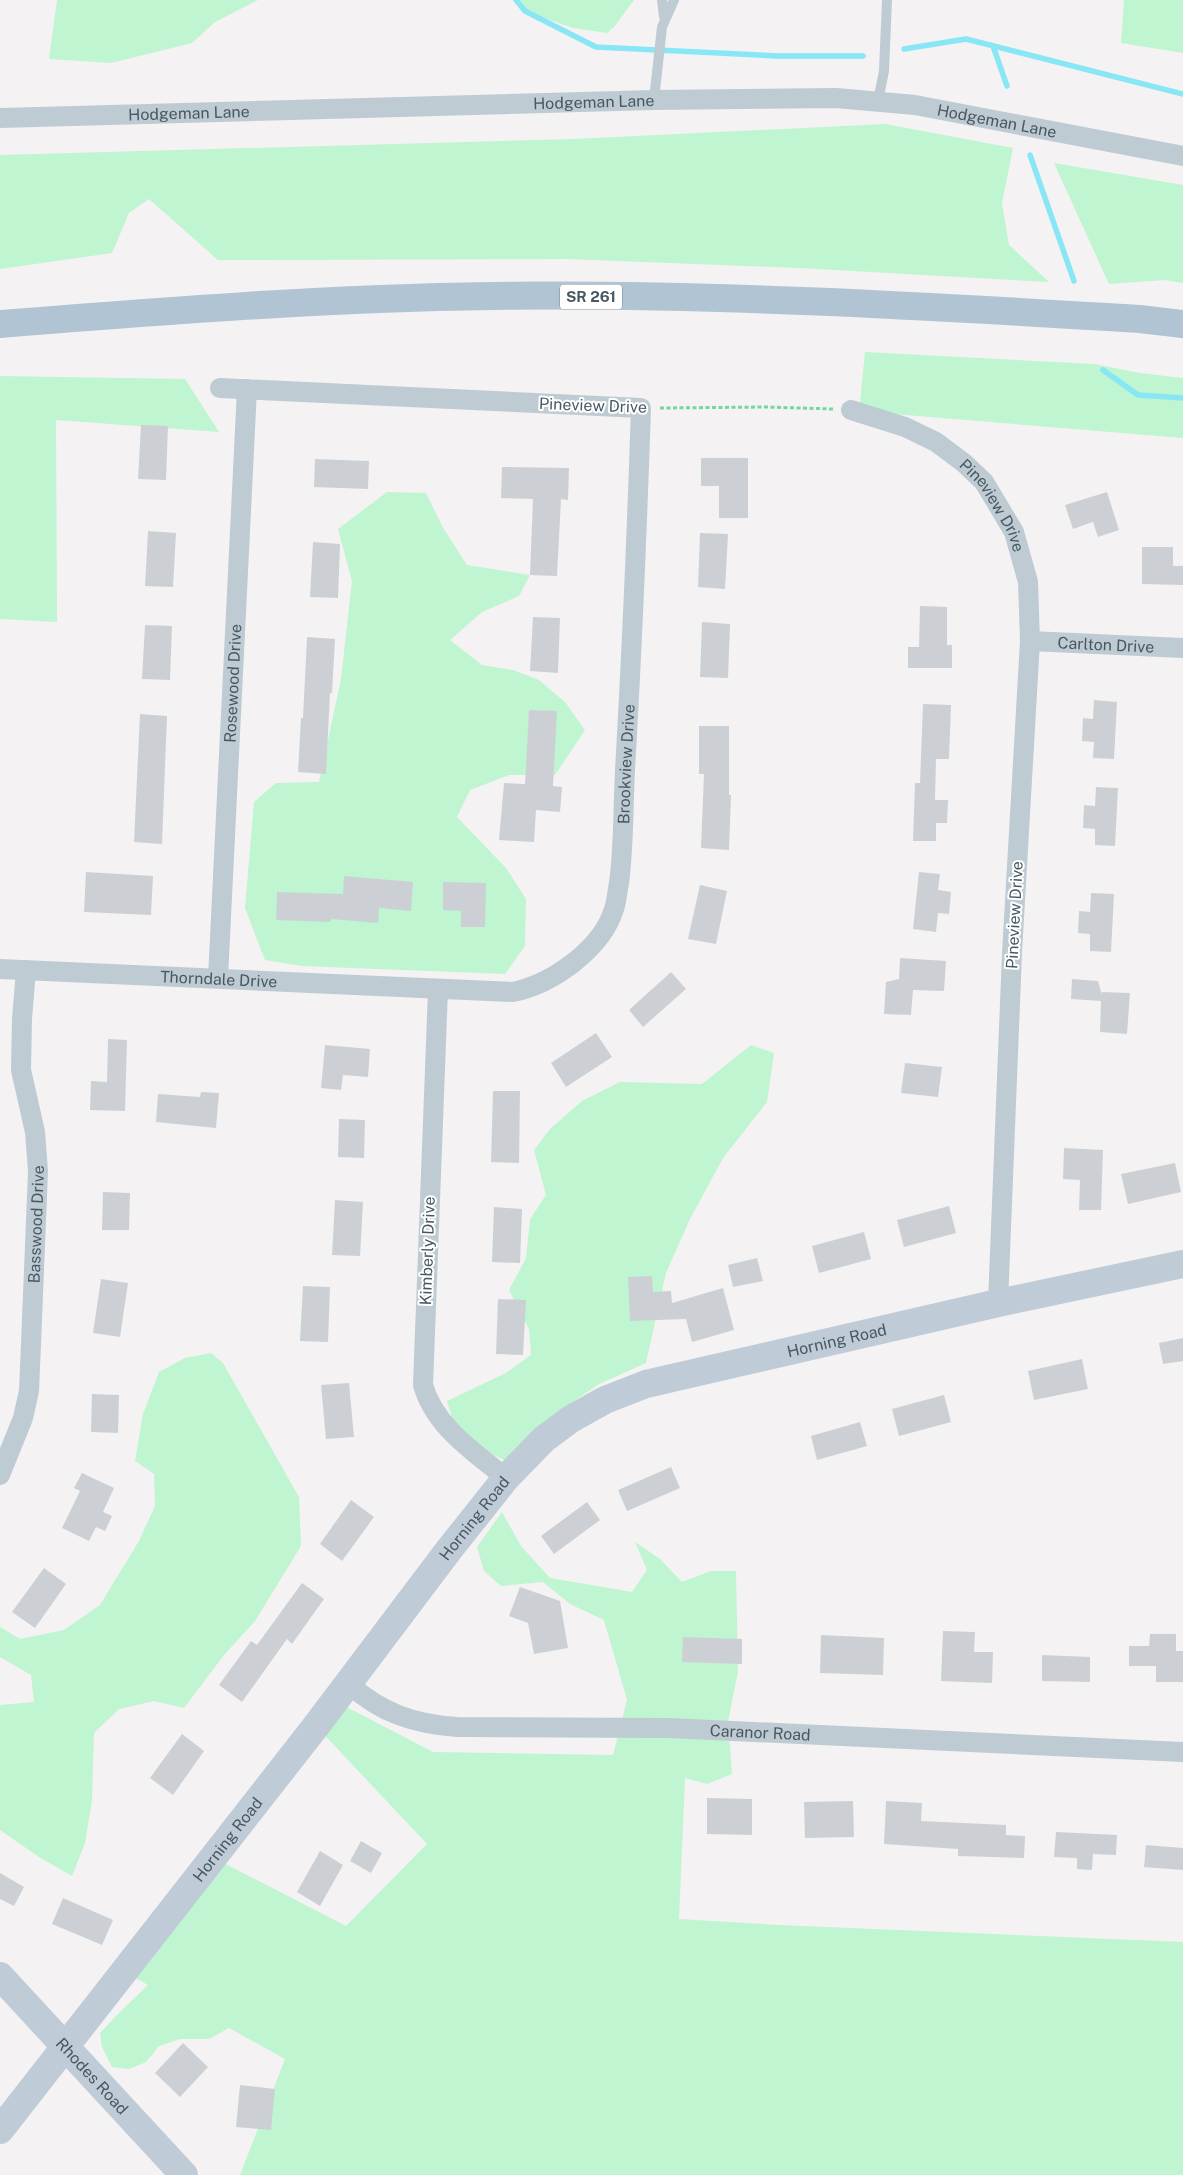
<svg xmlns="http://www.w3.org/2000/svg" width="1183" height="2175" font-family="'Public Sans',sans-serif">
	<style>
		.green { fill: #bff5d0 }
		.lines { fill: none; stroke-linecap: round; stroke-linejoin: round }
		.stream { stroke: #88e6f5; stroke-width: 5.5 }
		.building { fill: #ccd0d5 }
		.path { stroke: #73d79e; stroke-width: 3; stroke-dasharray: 4 2.5; stroke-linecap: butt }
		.lane { stroke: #bfcbd3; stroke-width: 10 }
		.street { stroke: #bfcbd3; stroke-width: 20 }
		.secondary { stroke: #bfccd7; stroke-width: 28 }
		.primary { stroke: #b0c4d3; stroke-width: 28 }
		.labels { text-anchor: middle; stroke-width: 4; stroke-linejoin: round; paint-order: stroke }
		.shield { fill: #fff; stroke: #7f8a91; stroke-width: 1 }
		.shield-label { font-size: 15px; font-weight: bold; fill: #485862 }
		.street-label { font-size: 16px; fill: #485862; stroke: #fff }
	</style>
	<rect width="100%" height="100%" fill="#f5f2f3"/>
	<path class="green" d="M57,0H258L215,22L192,43L111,63L49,59Z
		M517,0H634L614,27L607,33L573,28L525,11Z
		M1124,0H1183V53L1121,43Z
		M885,124L1013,148L1002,203L1009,245L1049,282L799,268L567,259L218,260L149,199L129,213L112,253L0,269V155L574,139Z
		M1054,163L1183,185V283L1165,280L1109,284Z
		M865,352L1094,364L1140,373L1183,378V438L906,415L859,413Z
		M0,376L185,379L219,432L56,420L57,622L0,619Z
		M387,492L426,493L442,526L467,565L530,575L519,596L482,612L450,640L482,665L513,670L539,680L565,702L585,730L555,775H509L470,790L457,817L506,868L526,899L525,946L505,974L302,966L265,960L245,908L254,802L276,783L319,782L341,679L352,581L338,529Z
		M751,1045L774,1053L767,1102L723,1158L690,1219L666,1273L646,1363L599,1384L554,1415L508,1462L458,1438L447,1401L506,1373L531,1355L529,1329L509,1290L526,1258L530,1219L546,1195L534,1150L550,1129L582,1101L620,1082L702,1084Z
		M211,1353L223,1363L299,1497L301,1546L255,1621L224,1655L184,1708L154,1701L119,1709L94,1733L92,1800L85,1843L72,1876L39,1857L0,1830V1705L34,1702L31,1675L0,1657V1627L20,1639L64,1630L100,1605L139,1541L155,1506L154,1474L135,1461L143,1414L159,1372L185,1358Z
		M502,1512L521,1546L550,1578L632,1592L647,1570L635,1542L660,1559L682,1582L711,1571H736L738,1672L728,1721L732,1774L707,1784L685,1778L679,1919L779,1925L1183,1942V2175H240L285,2059L229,2028L209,2039H180L159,2046L146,2062L129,2069L112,2067L102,2047L100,2033L116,2016L148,1985L125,1972L214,1858L346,1926L427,1844L316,1726L335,1701L433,1752L613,1755L627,1700L604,1620L570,1604L543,1582L501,1586L484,1571L477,1547Z"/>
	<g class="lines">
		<path class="stream" d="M516,0L525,11L596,47L777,56H863
			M993,46L1007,86
			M904,49L966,39L1183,94
			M1030,155L1074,281
			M1103,370L1138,395L1183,398"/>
	</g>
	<path class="building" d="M141,425L168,426L166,480L138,479Z
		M701,458H748V518H719V486H701Z
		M315,459L369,461L368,489L314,487Z
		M502,467L569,468L568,500L561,499L557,576L530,575L533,499L501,498Z
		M1107,492L1119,530L1098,537L1093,522L1073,529L1065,505Z
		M148,531L176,533L173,587L145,586Z
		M700,533L728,534L725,589L698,587Z
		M313,542L340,544L338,598L310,597Z
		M1142,547H1173V566H1183V585L1142,584Z
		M920,606L947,607V645H952V668H908V647H919Z
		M533,617L560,618L558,673L530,671Z
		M702,622L730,624L728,678L700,677Z
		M145,625L172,626L170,680L142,679Z
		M307,637L335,639L332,693H330L326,774L298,772L301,718H303Z
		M1094,700L1117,702L1114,759L1093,758L1094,742L1082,741L1083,718L1093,719Z
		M923,704L951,705L949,759H936L935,800H948L947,823H936V841H913L915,783H920Z
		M529,710L557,711L553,786L562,787L560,812L536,810L534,842L499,840L504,783L525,784Z
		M140,714L167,716L162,844L134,842Z
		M699,726H729V795H731L729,850L701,848L704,774H699Z
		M1096,787L1118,788L1115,846L1095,845V829L1083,828L1084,805L1095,806Z
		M86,872L153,876L151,915L84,912Z
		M919,872L940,874L938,890L951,892L949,914L938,913L936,932L913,929Z
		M344,876L413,882L411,911L379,908L378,923L331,919L330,922L276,920L277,892L343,894Z
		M443,882L486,883L485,927H461V911L443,910Z
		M700,885L727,891L716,944L688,939Z
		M1091,893L1114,894L1111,952L1090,951V934L1078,933L1079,911L1090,912Z
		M900,958L946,961L944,991L913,990L911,1015L884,1014L886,982L899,979Z
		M671,972L686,989L643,1027L629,1010Z
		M1072,979L1098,981L1102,995V992L1130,993L1127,1034L1100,1032L1101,1001L1071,999Z
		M596,1033L612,1057L566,1087L551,1063Z
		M108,1039L127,1040L125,1111L90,1110L91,1081L107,1082Z
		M325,1045L370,1049L368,1077L343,1075L341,1090L321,1088Z
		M905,1063L942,1067L938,1097L901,1093Z
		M493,1091H520L519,1163L491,1162Z
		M201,1092L219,1093L216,1128L156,1122L158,1094L200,1097Z
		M339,1119L365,1120L364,1158L338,1157Z
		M1064,1148L1103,1150L1101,1210H1079L1080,1180L1063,1179Z
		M1175,1163L1181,1192L1128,1204L1121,1174Z
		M103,1192L130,1193L129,1230H102Z
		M335,1200L363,1202L360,1256L332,1255Z
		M949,1206L956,1233L904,1247L897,1220Z
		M494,1207L522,1209L520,1263L492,1262Z
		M864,1232L871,1259L819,1273L812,1246Z
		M757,1258L763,1281L733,1287L728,1265Z
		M652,1276L653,1292L671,1291L672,1303L723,1288L734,1330L692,1342L686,1319L630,1321L628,1277Z
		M101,1279L128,1283L120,1337L93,1333Z
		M303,1286L330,1287L328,1342L300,1341Z
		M498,1299L526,1300L523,1355L496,1354Z
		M1183,1338V1361L1163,1364L1159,1343Z
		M1082,1359L1088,1389L1034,1400L1028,1371Z
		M349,1383L354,1437L326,1439L321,1385Z
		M92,1394L119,1395L118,1433L91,1432Z
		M944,1395L951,1422L899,1436L892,1409Z
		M860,1422L867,1446L817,1460L811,1436Z
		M671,1467L680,1488L627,1511L618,1490Z
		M82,1473L114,1488L103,1512L112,1516L105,1531L96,1527L89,1541L62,1528L80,1491L74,1488Z
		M351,1500L374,1517L342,1561L320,1544Z
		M587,1502L600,1520L554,1554L541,1536Z
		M44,1568L66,1584L35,1628L12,1612Z
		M302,1583L324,1599L292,1644L287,1639L242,1702L219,1685L251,1641L257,1645Z
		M520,1587L560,1601L568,1648L534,1654L528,1623L509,1616Z
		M943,1631L975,1632L974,1652H993L992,1683L941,1681Z
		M1150,1634H1176V1651H1183V1682H1156V1666H1129V1646H1149Z
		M821,1635L884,1638L883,1675L820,1673Z
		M683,1637L742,1639V1664L682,1662Z
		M1042,1655L1090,1657V1682L1042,1681Z
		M182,1734L204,1751L173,1795L150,1778Z
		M707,1798L752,1799V1835L707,1834Z
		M853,1801L854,1837L805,1838L804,1802Z
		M886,1801L922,1803L921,1821L1006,1825V1835L1025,1836L1024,1858L958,1856V1849L884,1844Z
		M1056,1832L1117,1835L1116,1855L1093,1854L1092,1870L1077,1869V1858L1054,1857Z
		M361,1841L382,1853L371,1873L350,1861Z
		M1146,1845L1183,1848V1870L1144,1867Z
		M320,1851L343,1865L320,1906L297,1892Z
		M0,1873L24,1887L14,1906L0,1899Z
		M63,1898L113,1920L102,1945L52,1924Z
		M183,2043L208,2067L180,2097L155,2073Z
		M240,2085L275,2089L271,2130L236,2127Z"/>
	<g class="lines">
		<path class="path" d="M660,408L765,407L833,409"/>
		<path class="lane" d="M662,0L664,17
			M654,100L662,27L674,0
			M878,101L884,71L887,0"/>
		<g class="street">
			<path id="s1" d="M0,118L654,100L836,98L915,105L1183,156"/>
			<path id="s2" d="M851,410L905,427L936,442L964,463L984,482L1014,532L1028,582L1030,641L1012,953L998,1303"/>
			<path id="s3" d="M1030,641L1183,648"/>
			<path id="s4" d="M0,969L513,992C552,984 602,949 614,909C617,901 617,892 619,883C624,846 623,808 625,770C632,649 637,529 641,408L220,388"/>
			<path id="s5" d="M218,978L247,389"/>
			<path d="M438,990L423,1385C435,1427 474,1452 506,1478"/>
			<path id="s6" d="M0,1475L23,1418L29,1391L31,1344L38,1171L35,1132L21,1070L22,1019L26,970"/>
			<path id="s7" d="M349,1684C381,1713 414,1724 457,1727L669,1728L1183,1752"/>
		</g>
		<g class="secondary">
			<path id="s8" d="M0,1976L184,2175"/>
			<path id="s9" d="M0,2130L316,1726L448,1551L506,1478L544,1439L571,1419L605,1400L646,1384L998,1303L1183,1264"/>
		</g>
		<path class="primary" d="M0,324C164,311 328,298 493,296C709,293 925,306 1140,319L1183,324"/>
	</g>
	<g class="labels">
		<rect class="shield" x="560" y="284.5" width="62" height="25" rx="4"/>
		<g class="shield-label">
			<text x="591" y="302">SR 261</text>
		</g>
		<g class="street-label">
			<text dy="6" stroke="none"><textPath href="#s1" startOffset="594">Hodgeman Lane</textPath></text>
			<text dy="6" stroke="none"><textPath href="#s1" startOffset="189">Hodgeman Lane</textPath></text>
			<text dy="6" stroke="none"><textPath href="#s1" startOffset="999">Hodgeman Lane</textPath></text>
			<text transform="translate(593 405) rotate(2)" y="6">Pineview Drive</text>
			<text dy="6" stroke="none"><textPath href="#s2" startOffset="178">Pineview Drive</textPath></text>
			<text dy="6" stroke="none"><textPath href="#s3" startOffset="76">Carlton Drive</textPath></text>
			<text dy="6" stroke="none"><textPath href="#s5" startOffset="295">Rosewood Drive</textPath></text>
			<text dy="6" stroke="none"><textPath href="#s4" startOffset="795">Brookview Drive</textPath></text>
			<text transform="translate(1014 915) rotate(-87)" y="6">Pineview Drive</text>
			<text dy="6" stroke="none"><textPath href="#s4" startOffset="219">Thorndale Drive</textPath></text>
			<text dy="6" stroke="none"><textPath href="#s6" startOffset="256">Basswood Drive</textPath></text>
			<text transform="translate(427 1251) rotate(-88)" y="6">Kimberly Drive</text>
			<text dy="6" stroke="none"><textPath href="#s9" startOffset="1192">Horning Road</textPath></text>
			<text dy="6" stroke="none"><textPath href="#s9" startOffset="774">Horning Road</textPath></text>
			<text dy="6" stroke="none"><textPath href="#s7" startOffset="422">Caranor Road</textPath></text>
			<text dy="6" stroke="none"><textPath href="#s9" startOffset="369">Horning Road</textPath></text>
			<text dy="6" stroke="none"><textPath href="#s8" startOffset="136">Rhodes Road</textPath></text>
		</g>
	</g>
</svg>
